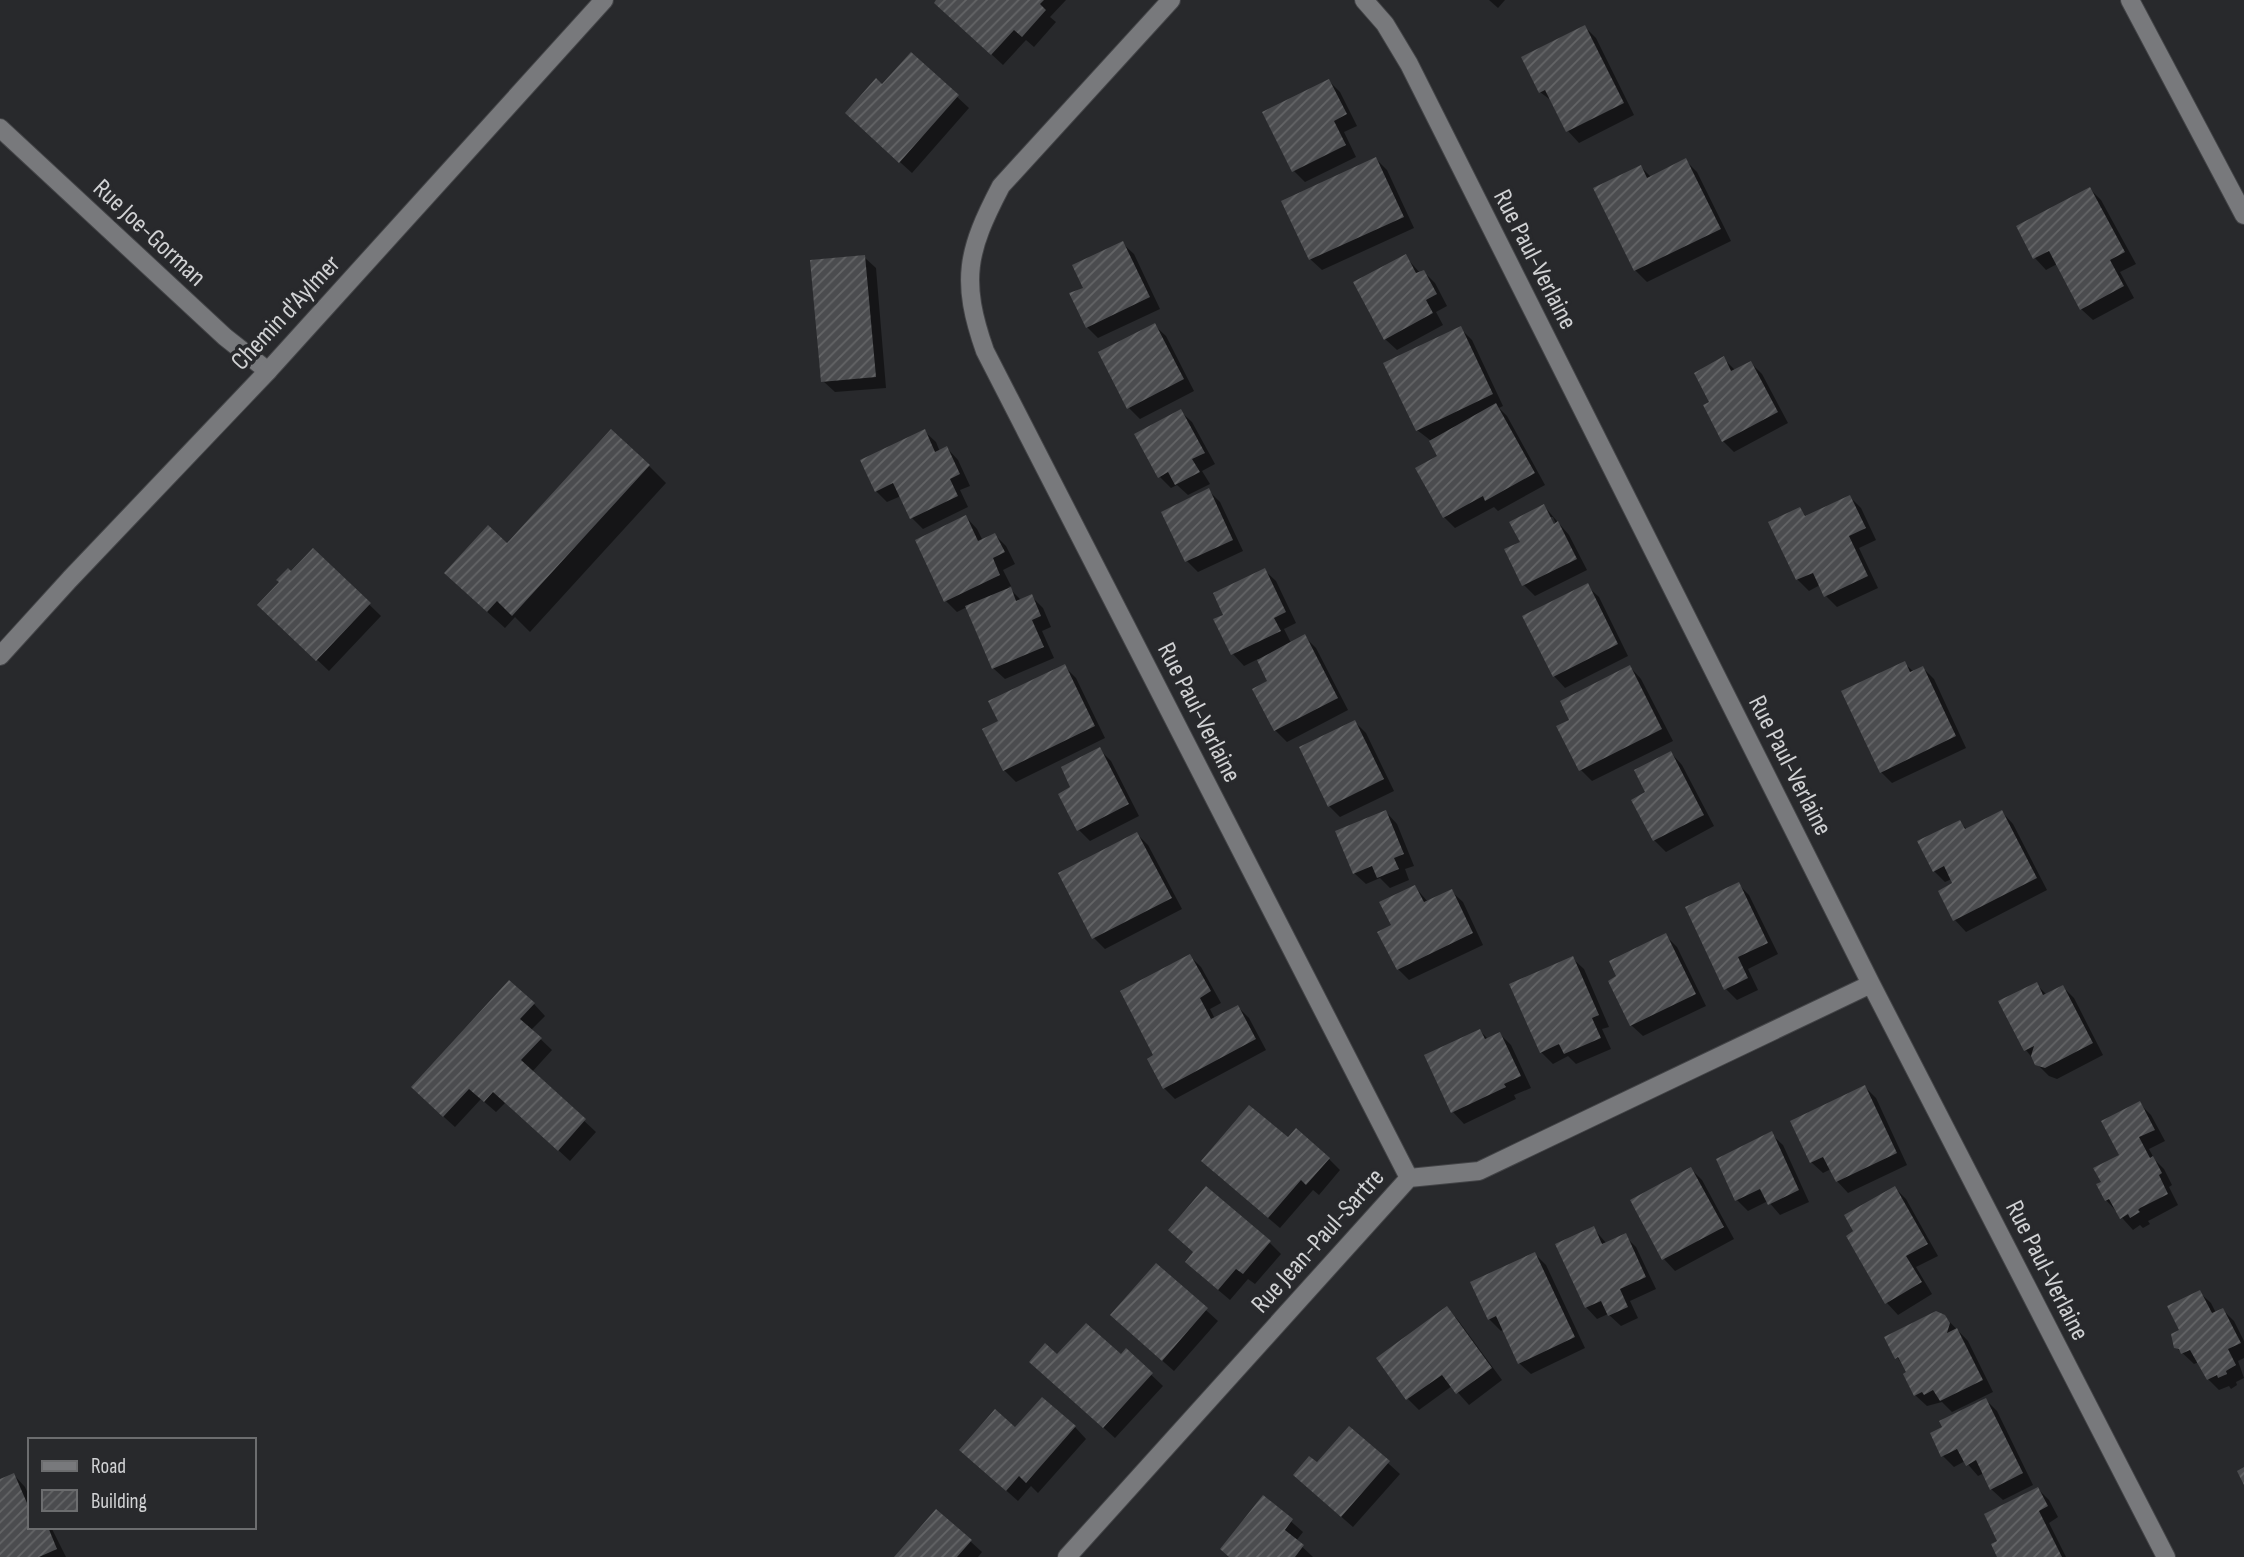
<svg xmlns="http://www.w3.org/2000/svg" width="2244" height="1557" font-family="'Sofia Sans Condensed',sans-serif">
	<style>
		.shadow { fill: #0007; fill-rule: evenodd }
		.building { fill: url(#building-hatch) }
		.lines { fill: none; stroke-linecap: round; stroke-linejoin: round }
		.minor-casing { stroke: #434447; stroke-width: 20 }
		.secondary-casing { stroke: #434447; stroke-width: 20 }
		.minor { stroke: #78797c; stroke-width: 18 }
		.secondary { stroke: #78797c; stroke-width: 18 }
		.labels { text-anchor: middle; stroke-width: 7; stroke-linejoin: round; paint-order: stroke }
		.street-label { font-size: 26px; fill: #d1d2d4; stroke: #28292c }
	</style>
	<defs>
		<pattern id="building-hatch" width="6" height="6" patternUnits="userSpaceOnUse" patternTransform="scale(1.75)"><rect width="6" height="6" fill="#4b4c4f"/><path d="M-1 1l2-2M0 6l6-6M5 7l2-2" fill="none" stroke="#646567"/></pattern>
	</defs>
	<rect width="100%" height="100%" fill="#28292c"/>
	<path class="shadow" d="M939,0H1066L1050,17L1056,22L1034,47L1026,40L1003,65L948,14Z
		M1489,0H1505L1498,8Z
		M1585,27L1596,38L1634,115L1579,143L1568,131L1553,102L1540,92Z
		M911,54L969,108L912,173L858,124Z
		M1329,81L1340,92L1357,126L1344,132L1356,157L1305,182L1294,171Z
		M1376,159L1387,170L1414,228L1322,270L1310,259Z
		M1686,161L1697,172L1731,241L1647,282L1635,270L1595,189L1641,167L1651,177Z
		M2090,189L2101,200L2136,264L2120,272L2134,298L2093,320L2081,309L2057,264L2046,270L2035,258L2018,227Z
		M1122,243L1134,254L1160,309L1098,338L1087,327L1085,288Z
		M1405,256L1420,273L1424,272L1435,283L1447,306L1436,312L1443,325L1397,350L1385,339Z
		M864,257L876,268L886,388L835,392L823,381Z
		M1154,325L1166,336L1194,391L1140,419L1129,408Z
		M1460,328L1472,340L1503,406L1499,408L1507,416L1545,485L1498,511L1494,507L1455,528L1444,517L1439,457L1430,440L1417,430Z
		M1723,358L1736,371L1751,363L1762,374L1788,423L1734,452L1723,441L1712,403Z
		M1180,411L1192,422L1215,464L1202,471L1210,484L1188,495L1177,485L1171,488L1159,476Z
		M924,431L936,442L940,452L947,448L958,460L970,486L960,490L968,507L923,529L912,518L901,496L887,502L876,491Z
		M649,466L666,483L530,632L515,617L505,628L463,590L507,545Z
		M1208,490L1220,502L1243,551L1198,572L1187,561L1163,512Z
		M1850,497L1861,508L1876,540L1859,548L1878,588L1837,607L1826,596L1820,585L1809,591L1797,579L1799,509L1807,517Z
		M1544,506L1569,535L1587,570L1535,596L1524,585L1522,543ZM1549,517H1553L1559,531Z
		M966,517L977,529L983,541L995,535L1006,546L1015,564L1003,570L1011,586L1008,587L1022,601L1031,596L1043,608L1051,627L1042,631L1054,658L1005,679L993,668L967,607L957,612L946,601Z
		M313,550L381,616L329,671L271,616L291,574Z
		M1264,570L1276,581L1296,623L1284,629L1291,643L1304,636L1316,648L1348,710L1287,742L1275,730L1254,690L1270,682L1258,659L1244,666L1233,654L1216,620L1226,615Z
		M1587,586L1599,597L1628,656L1565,688L1554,676Z
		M1904,663L1914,672L1923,668L1934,679L1966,748L1892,783L1881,772Z
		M1064,666L1076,678L1105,738L1016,782L1004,770L1000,722Z
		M1630,667L1641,679L1673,741L1592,781L1581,770L1572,720Z
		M1355,722L1366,733L1394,791L1340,817L1329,806Z
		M1100,750L1111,761L1139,816L1090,841L1079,830L1073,788Z
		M1671,753L1682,765L1714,826L1666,852L1654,840L1648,793Z
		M1386,812L1397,824L1414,866L1405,869L1409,880L1390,888L1380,878L1366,884L1354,873Z
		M2002,812L2013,824L2047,890L1966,932L1955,920L1940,891L1955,884L1952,879L1945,882L1934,871L1959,822L1968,830Z
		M1137,834L1148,845L1182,909L1105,949L1094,938Z
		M1738,884L1749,895L1778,954L1748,969L1758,990L1737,1000L1726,989Z
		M1415,887L1428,902L1451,891L1463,902L1483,945L1409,980L1398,969L1393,926Z
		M1666,936L1677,947L1706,1006L1643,1036L1631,1025Z
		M1190,956L1201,967L1221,1003L1210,1009L1215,1019L1238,1007L1249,1018L1266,1050L1175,1099L1164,1088L1156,1056Z
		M1572,958L1584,969L1609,1027L1602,1029L1611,1049L1576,1064L1568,1056L1553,1064L1541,1052Z
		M2036,984L2047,995L2063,987L2074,998L2103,1055L2057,1079L2049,1076L2037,1064L2026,1050Z
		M534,1004L545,1016L531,1030L552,1050L532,1072L596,1132L570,1161L506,1102L496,1112L481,1099L455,1127L424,1099Z
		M1480,1031L1488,1039L1500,1034L1511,1045L1531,1088L1514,1095L1516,1099L1464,1124L1453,1112L1426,1056Z
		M1865,1087L1876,1098L1907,1165L1848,1193L1837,1181L1831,1169L1823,1173L1811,1162Z
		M2140,1104L2151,1115L2165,1141L2149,1149L2155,1160L2164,1169L2172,1185L2169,1187L2178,1205L2152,1219L2148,1221L2150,1224L2143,1228L2140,1225L2133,1230L2106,1200L2103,1183L2121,1156Z
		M1771,1134L1783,1145L1809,1202L1780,1215L1768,1201L1748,1211L1737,1200Z
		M1288,1140L1329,1159L1340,1170L1319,1195L1313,1190L1280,1228L1214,1172Z
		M1691,1169L1702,1180L1734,1239L1675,1271L1664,1259L1632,1201Z
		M1895,1188L1906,1199L1938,1256L1916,1267L1932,1294L1898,1315L1887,1303L1848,1236Z
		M1593,1228L1607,1244L1625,1236L1636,1247L1656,1289L1630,1301L1638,1318L1621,1326L1608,1314L1597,1319L1586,1307Z
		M1270,1243L1281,1254L1255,1284L1248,1279L1230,1300L1198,1273Z
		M1535,1254L1546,1265L1585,1348L1531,1374L1519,1363L1504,1329L1501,1331L1489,1319Z
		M1156,1265L1218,1321L1174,1371L1123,1326Z
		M2199,1292L2211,1303L2216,1313L2223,1310L2234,1321L2244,1341V1358L2238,1361L2244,1378L2236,1382L2237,1385L2231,1389L2229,1386L2219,1390L2208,1379L2199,1362L2194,1364L2176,1347Z
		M1447,1308L1458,1320L1502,1380L1469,1405L1452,1386L1419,1410L1408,1399L1378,1359Z
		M1944,1316L1968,1341L1993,1392L1952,1412L1942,1402L1927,1406L1915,1395L1908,1373L1897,1357Z
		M1126,1351L1163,1386L1115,1438L1043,1373L1057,1357L1121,1356Z
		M1986,1400L1997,1411L2033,1485L2003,1500L1991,1489L1984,1473L1978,1476L1965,1461L1954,1467L1943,1456Z
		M1075,1427L1086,1439L1038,1493L1031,1486L1018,1501L973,1461L1016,1429Z
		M1349,1428L1400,1474L1353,1527L1306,1486L1317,1465Z
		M14,1475L25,1487L30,1498V1527H51L66,1557H0V1481Z
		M2038,1489L2049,1500L2058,1517L2049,1523L2066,1557H1999V1542Z
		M1263,1497L1303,1532L1296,1541L1313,1557H1230Z
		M937,1511L982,1552L978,1557H897Z"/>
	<path class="building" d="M936,0H1044L1040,4L1046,10L1022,37L1014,30L991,55L934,3Z
		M1585,25L1624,103L1566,132L1545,90L1539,93L1521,57Z
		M911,52L959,95L899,163L845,113L876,78L882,84Z
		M1329,79L1347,114L1334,121L1346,145L1292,172L1262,112Z
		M1376,157L1404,217L1309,260L1281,201Z
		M1686,158L1721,229L1634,271L1593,188L1641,165L1647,178Z
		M2090,187L2125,252L2110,260L2124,286L2080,310L2049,251L2033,259L2016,226Z
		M1123,241L1150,297L1086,328L1069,293L1083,288L1072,265Z
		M1406,254L1416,273L1424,270L1437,294L1426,300L1433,313L1384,340L1353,282Z
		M865,255L876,377L821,382L810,260Z
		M1155,323L1184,379L1127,409L1098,352Z
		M1461,326L1493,394L1416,431L1383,363Z
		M1724,356L1731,371L1751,361L1778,412L1722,442L1703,405L1709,402L1694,373Z
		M1496,403L1535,473L1485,501L1483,496L1443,518L1415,468L1437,456L1429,441Z
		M1181,409L1205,453L1192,459L1200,472L1175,485L1168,472L1158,478L1134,434Z
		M611,429L650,465L512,616L497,601L487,612L444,573L488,525L507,543Z
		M925,429L935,452L947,446L960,474L950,479L958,496L910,519L893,483L875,492L860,460Z
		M1209,488L1233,540L1185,562L1161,512Z
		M1850,495L1866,528L1849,536L1868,576L1824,597L1813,573L1796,580L1768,522L1800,507L1805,516Z
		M1544,504L1554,524L1558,521L1577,559L1522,586L1504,549L1520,542L1509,522Z
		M966,515L978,541L995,533L1005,552L993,558L1000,575L944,602L915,540Z
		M313,548L371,603L316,661L257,605L279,582L276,580L288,568L291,571Z
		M1265,568L1286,612L1274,618L1281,631L1231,655L1213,619L1223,615L1213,593Z
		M1588,583L1618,644L1553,677L1522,616Z
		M1011,587L1016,601L1032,594L1041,616L1032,620L1044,647L992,669L965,606Z
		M1305,634L1338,698L1274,731L1252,689L1267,681L1257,660Z
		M1905,661L1910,672L1923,666L1956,736L1880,773L1841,691Z
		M1065,664L1095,726L1003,771L982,729L998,721L988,701Z
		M1630,665L1662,729L1579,771L1556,726L1569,720L1560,701Z
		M1355,720L1384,779L1328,807L1299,747Z
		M1100,747L1129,804L1077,831L1058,794L1070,787L1061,767Z
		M1671,751L1704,815L1653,841L1631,800L1645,792L1634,770Z
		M1386,810L1404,854L1394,858L1399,869L1377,878L1372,866L1353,874L1335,831Z
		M2002,810L2037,878L1953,921L1938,891L1952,883L1944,866L1933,872L1917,841L1960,820L1965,829Z
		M1137,832L1172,898L1092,939L1058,873Z
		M1739,882L1768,943L1738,957L1748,978L1724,990L1685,907Z
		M1415,885L1424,902L1452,889L1473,933L1397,970L1377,932L1391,925L1379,902Z
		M1666,933L1696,994L1630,1026L1608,981L1616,976L1609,961Z
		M1190,954L1211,991L1200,998L1211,1019L1238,1005L1256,1039L1163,1089L1147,1059L1153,1055L1120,991Z
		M1573,956L1599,1015L1592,1018L1601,1038L1564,1054L1559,1044L1540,1053L1509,984Z
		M509,980L535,1003L520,1019L542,1038L521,1060L586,1119L558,1151L493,1092L484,1102L469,1089L443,1117L411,1087Z
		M2037,982L2043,995L2063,985L2093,1043L2045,1068L2035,1065L2031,1056L2034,1046L2024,1051L1998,1001Z
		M1480,1029L1485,1039L1500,1032L1521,1076L1504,1084L1506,1087L1451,1113L1424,1055Z
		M1865,1085L1897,1153L1836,1182L1823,1157L1810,1163L1790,1121Z
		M2140,1101L2155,1130L2139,1137L2150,1158L2153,1156L2162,1173L2159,1175L2168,1194L2140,1208L2138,1210L2140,1212L2130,1218L2128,1214L2120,1219L2109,1199L2105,1201L2096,1184L2101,1182L2093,1168L2119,1155L2101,1121Z
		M1249,1105L1288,1137L1296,1128L1330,1158L1306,1185L1301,1180L1268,1218L1201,1161Z
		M1772,1131L1799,1190L1768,1205L1760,1189L1735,1201L1716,1159Z
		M1691,1167L1724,1227L1662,1260L1630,1200Z
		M1206,1186L1271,1241L1243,1274L1236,1269L1218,1290L1185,1262L1193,1252L1168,1230Z
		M1895,1186L1928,1244L1906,1256L1922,1282L1885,1304L1846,1236L1853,1231L1844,1215Z
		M1594,1226L1602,1244L1626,1233L1646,1277L1620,1289L1628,1307L1608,1316L1601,1301L1585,1308L1555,1244Z
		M1535,1252L1575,1337L1518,1364L1496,1316L1488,1320L1470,1282Z
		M1156,1263L1208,1308L1162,1361L1110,1315Z
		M2200,1290L2212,1313L2223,1308L2241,1343L2228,1349L2236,1365L2226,1371L2227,1374L2218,1378L2217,1375L2207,1380L2190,1350L2181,1354L2179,1349L2174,1348L2171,1334L2179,1330L2167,1306Z
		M1447,1306L1492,1368L1456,1394L1442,1375L1406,1400L1376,1358Z
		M1936,1311L1945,1315L1950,1323L1947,1333L1957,1328L1983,1380L1940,1401L1933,1390L1924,1395L1922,1392L1914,1396L1903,1374L1906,1372L1898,1357L1895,1359L1884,1337Z
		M1086,1323L1121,1354L1126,1348L1153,1373L1103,1428L1029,1362L1045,1343L1057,1354Z
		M1042,1397L1076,1426L1026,1483L1019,1476L1006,1491L959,1450L995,1409L1015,1427Z
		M1986,1398L2023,1473L1990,1490L1976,1460L1966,1466L1957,1449L1941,1457L1930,1433L1942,1427L1939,1421Z
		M1349,1426L1390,1461L1341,1517L1293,1475L1309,1456L1317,1462Z
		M2244,1467V1485L2237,1471Z
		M14,1473L30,1510V1527H48L57,1549L39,1557H0V1479Z
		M2038,1487L2048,1506L2039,1511L2062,1557H1997L1991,1544L1997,1541L1984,1514Z
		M1263,1495L1293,1519L1285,1530L1304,1545L1295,1557H1229L1220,1549Z
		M936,1509L972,1540L957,1557H894Z"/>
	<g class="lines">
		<defs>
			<path id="minor" d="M1171,0L1001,186C967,251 960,280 985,351L1409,1178
				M1364,0L1385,24L1409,64L1871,984L2166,1557
				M2130,0L2244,215
				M0,128L225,337L268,371
				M1067,1557L1409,1178L1479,1171L1871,984"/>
			<path id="secondary" d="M0,656L70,579L268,371L604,0"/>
		</defs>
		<use href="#minor" class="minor-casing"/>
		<use href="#secondary" class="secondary-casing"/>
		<use href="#minor" class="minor"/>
		<use href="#secondary" class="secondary"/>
	</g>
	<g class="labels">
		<g class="street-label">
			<text transform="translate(150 232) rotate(43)" y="9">Rue Joe-Gorman</text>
			<text transform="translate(1536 259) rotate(63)" y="9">Rue Paul-Verlaine</text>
			<text transform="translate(285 312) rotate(-47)" y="9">Chemin d'Aylmer</text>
			<text transform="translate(1200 712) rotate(63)" y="9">Rue Paul-Verlaine</text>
			<text transform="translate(1791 765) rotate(63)" y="9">Rue Paul-Verlaine</text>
			<text transform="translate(1317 1240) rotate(-48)" y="9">Rue Jean-Paul-Sartre</text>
			<text transform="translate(2048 1270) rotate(63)" y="9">Rue Paul-Verlaine</text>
		</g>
	</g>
	<rect x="28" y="1438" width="228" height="91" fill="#28292c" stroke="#6c6d6f" stroke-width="2"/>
	<rect x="42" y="1461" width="35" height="10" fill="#78797c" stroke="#6c6d6f" stroke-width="2"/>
	<text x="91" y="1473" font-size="21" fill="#d1d2d4">Road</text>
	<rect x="42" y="1490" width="35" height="21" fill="url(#building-hatch)" stroke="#6c6d6f" stroke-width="2"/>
	<text x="91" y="1508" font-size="21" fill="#d1d2d4">Building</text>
</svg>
